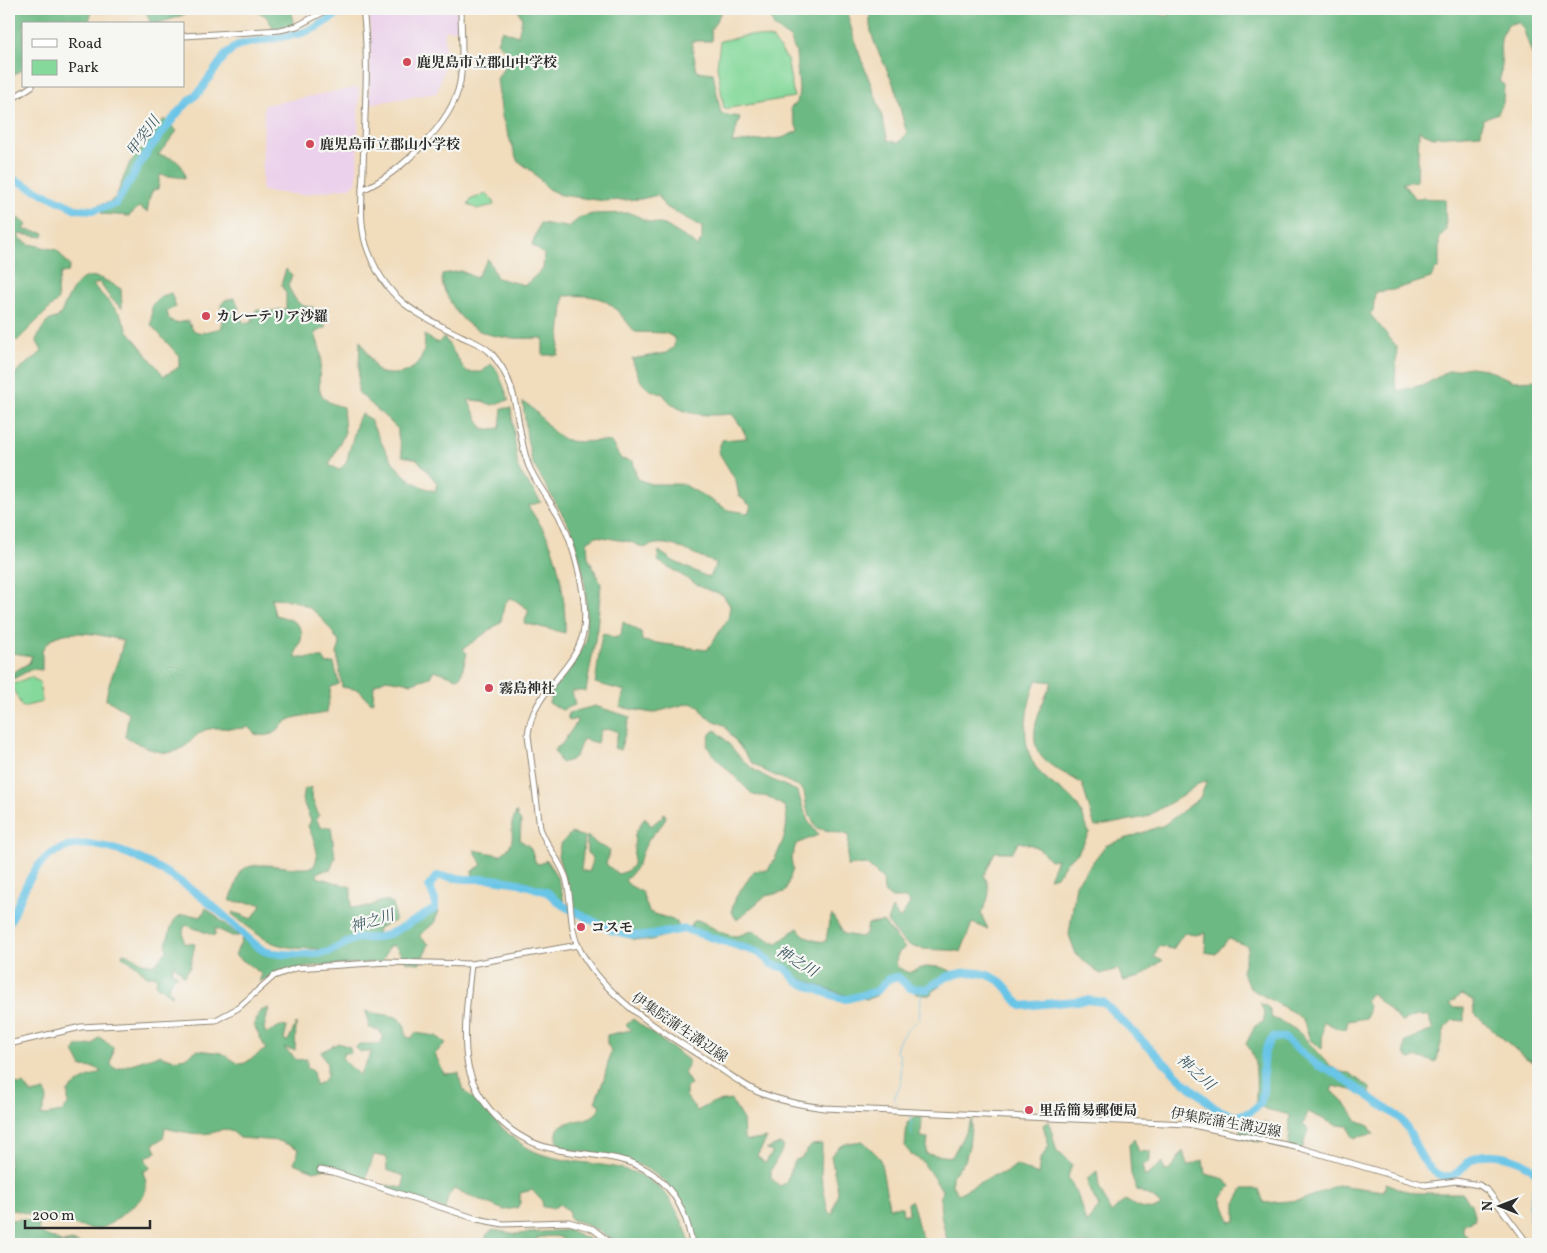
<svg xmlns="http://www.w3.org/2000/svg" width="1547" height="1253" font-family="Vollkorn,'Noto Serif JP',serif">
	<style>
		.built { fill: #ebd1eb }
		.green { fill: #85d99b; stroke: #588263 }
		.forest { fill: #6cb983; stroke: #4c7257 }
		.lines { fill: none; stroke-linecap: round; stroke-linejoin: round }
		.stream { stroke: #69c5e7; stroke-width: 1 }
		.river { stroke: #69c5e7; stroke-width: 8 }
		.secondary-casing { stroke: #8e8473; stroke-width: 7 }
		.primary-casing { stroke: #8e8473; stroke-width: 7 }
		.secondary { stroke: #fff; stroke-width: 5 }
		.primary { stroke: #fff; stroke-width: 5 }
		.poi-dot { fill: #d1495b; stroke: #f6f6f2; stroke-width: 2 }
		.labels { text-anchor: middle; stroke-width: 4.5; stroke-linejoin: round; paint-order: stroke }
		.poi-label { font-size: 14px; font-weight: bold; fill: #2b2b2b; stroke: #f6f6f2; text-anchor: start }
		.street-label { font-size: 14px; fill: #2b2b2b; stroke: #f6f6f2 }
		.water-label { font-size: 15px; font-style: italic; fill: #3e5963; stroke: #f6f6f2 }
	</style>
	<rect width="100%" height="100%" fill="#f6f6f2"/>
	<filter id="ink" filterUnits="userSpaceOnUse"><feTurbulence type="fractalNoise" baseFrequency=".02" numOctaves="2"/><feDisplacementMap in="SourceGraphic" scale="10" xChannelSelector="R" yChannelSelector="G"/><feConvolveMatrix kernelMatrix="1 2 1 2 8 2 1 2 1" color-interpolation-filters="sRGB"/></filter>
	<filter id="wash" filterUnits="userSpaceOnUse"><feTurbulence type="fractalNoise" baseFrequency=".0096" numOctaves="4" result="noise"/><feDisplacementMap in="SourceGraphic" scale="20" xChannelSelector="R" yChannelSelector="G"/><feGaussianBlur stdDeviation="1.12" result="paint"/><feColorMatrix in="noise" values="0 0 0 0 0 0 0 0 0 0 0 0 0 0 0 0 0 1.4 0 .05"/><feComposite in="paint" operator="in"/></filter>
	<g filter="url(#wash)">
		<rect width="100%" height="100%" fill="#f1dcbb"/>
		<path class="built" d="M368,9H457L458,30H445L444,68L437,93L369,104L370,24Z
			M359,87L357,181L352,187L302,195L262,191L264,105Z"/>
		<path class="green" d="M750,35L773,39L787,59L794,97L724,109L717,66L720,41Z
			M486,194L493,200L494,205L477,209L468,204L472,199Z
			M30,677L40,682L42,702L22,707L11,685Z"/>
		<path class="forest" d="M9,9H195L178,17L155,24H151L146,11L92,12L89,20L90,24H24V69L14,74L10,81Z
			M253,9H292L293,25L274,29L266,16Z
			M518,9H723L711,30L712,41H691L697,71L713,73L721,114L740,117L732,143L782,138L798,131L790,108L797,103L799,90L796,53L790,38L774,27L768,9H846L856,45L879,106L888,140L899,143L907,133C902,119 900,106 896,92C888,64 864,38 871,9H1155L1162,15L1169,16L1168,9H1538V58L1533,57L1523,28L1518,22L1507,25C1493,48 1507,62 1499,81L1504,85L1503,103L1498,113L1483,119L1481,134L1433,137L1419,131L1417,181L1402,183L1415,198L1445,199L1446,230L1439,238V268L1434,271L1431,278L1393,290L1375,292L1373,311L1370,314L1397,347L1395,384L1398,391L1426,384L1448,371L1470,367L1486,369L1513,381L1538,380V1039L1536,1063L1524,1057L1474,1013L1473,1000L1461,995L1449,1004L1454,1008H1464V1021L1453,1020L1445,1028L1436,1063C1426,1059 1419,1056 1409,1059L1404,1053L1405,1041L1433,1030L1428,1016H1417L1402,1022L1371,993L1365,1001L1369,1006L1366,1018L1348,1021L1346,1029H1339L1323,1021L1322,1049L1310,1040L1304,1022L1296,1014L1251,989L1242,972L1248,946L1228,939L1216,954L1205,952L1206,933L1195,935L1184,933L1173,949L1159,946L1154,957L1163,960L1140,977L1123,981L1118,969L1100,974L1076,954L1069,935L1076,884L1105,846L1164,825L1200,798L1207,781L1198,784L1182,796L1146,817L1095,827L1082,784C1073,777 1062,773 1052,766C1019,745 1041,708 1052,682L1036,680C1024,715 1016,756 1050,782C1061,791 1071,796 1079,808C1083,815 1086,825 1089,833L1078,853L1068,860L1057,876L1049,878L1057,859L1050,860C1039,847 1037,846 1019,842L1012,852H995L984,876C993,890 988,901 981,914L988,929L972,923L961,952C943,947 918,954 903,941C897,935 892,928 887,922L892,908L900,919L910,903L905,898H892L884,892L883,879L866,864L847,866L849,835L816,828L807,809L804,792L798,786L767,772L751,762L724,725L706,717L699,706L690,703L652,713L620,707L625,691L595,683C598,670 599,642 603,633L615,638L621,635L623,622L641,632L642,641L707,650L728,619L730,606L723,595L703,588L658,561L659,551L673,561L710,578L716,563C692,555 668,535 644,548L631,542L596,536L587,542L588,557L601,584L597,629L586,691H572L575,705L562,710L549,703L553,688L567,672L586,642V591L581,563L571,529L532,462L527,438L523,402C539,409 547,431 564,439C577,445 594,439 611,442L621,459L633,461L637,479L651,484H683L728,510L748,513L751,506L739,496L736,481L718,451L722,440L747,438L741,426L732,414C707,416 678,417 663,394C640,389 640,380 632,359L666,353L674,347L675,338L665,333L635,332C609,300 606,294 564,296L558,355H543V338C506,339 471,340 451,303C445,292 441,286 442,274L461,271L476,278L488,259L497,278L525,285L543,269L544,254L532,245L540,223L568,227L581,217L593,214L631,213L649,222L665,225L691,241L697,247L702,239V227L664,206L658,195L641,199L605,201L561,195L548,189L533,172L517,160L502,117L497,79L506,64L509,54L497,42L502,30L518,36L522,19Z
			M164,119L177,131L158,155C172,157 184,161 185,178L160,175L158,189L153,190L150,196L147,212L139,207L129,216L102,214L98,205L110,202L116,197L129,164Z
			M18,218L27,224L24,230L44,233L43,237L20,234L18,237L29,244L57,250L70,266L68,272L61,273L57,289L58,300L17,341L9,335V232L12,223H16Z
			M286,269L292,275L288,286C295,299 298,308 313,307L318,319L326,327L315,333C317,341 322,352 321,360C319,385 313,400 343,407L345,432L329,465L339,470L346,463L358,419L362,414L369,418C385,449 397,482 435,491L437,483L417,459L402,456C402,446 397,439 398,429L358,392L360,340L378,372C405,380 429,365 424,335L438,343L444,337L463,367L468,372H482L491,364L497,370L509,400L492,405L482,401L468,400L483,430L500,428L502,408H511L518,469L541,502L528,506C534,516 542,526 547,536C560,562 566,604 565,633L524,623L529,610L515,600L509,598L504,605L501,622L463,649L467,653L461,676L457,678L434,670L430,677L412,683L386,679L374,685L373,702H370L359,690L342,687L337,653L340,644C321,614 309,599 271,598L275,615C288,618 308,623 300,643C298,648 295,652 296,658H323L327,664L334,663L339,684L331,687L327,712C315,717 300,714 289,720C277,727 275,740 255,734L248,727C235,731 222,726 209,729C201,730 196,736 190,742C168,763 149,748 125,737L129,713L106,699C108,679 120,662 123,641C106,635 70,628 53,638C49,641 45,646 42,650V670L32,669L13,679L12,673L29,663L32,656L12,653L9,670V445C12,429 9,384 15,374C19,367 36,359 42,351L36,340C41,331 45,319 57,318C63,312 64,305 68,298C83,267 97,275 121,289L122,308L111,299L99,282L93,285L120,314L128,331L164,376L179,367V356L151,325L152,305L162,296L171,293L176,307L167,311L169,319L175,323L188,321L193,330L200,333L222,328L221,305L225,300L234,298C240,305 238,315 244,323H251L256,310L271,311L286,309V293L281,285Z
			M595,706L630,717L620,750L614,748L618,732L612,729L601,730L597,743L583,739C575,755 580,758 561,763L554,750L562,744L577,722L576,719L570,721L568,719V713Z
			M716,730C727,740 734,752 745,762C759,776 780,783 797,791L808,821L818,835L796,844L791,859L793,869L785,892L765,896L737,920L731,912L736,897L754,871L768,870C780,850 791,830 785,807L769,797L753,795L714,756L707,746L710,734Z
			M312,787L311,796L319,816L316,818L320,827H331L335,857L331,869L318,872L317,877L351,887V907C356,907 362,908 367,907C378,904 383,897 393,904L395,921L378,928L377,935L439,911L434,923L420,935V937L429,944L420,963L407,962L395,946H389L382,962L313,966L275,974L259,982L262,974L235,955L243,937L264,955L318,956L319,949C271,948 268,943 232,914L233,912L252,919L262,904L230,901L241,870C264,858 289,872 313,867C322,855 313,838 308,826L311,821L302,799L305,789Z
			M516,812L518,818L521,821L520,840L530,847L536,863L540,864L546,860C557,874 561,886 564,903L547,890L521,880L473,877L472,871L482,865L474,850L500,855C512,848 513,840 512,828C511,823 515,816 516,812Z
			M664,813L666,816C663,827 656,829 650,838C639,853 641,868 625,880L629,885L642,892L649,912L676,921L681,931L648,941L632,939L573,907L558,856L560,845L571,833L585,837L581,870L589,872C592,865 595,857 587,853V836L598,845L610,850L606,864L618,874C625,872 630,871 633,864L635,834L645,817L651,826L662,817Z
			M206,908L239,936H232L215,928V936L186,925L183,930L184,943L195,944L190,967L184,976L174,964L172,971L178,976L174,977L168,989L172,994L171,996L156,985L157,976H147L133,963L122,957L123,953C134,955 143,966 155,964L167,951C165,942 168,939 170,931C175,912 184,913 201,917Z
			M832,915L844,934L860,937L866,934L868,924L883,922L905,948C897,952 895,959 897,967L909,973C925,965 941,963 957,975L943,982L930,995C908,996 914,986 899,979L886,983L876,996L867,999L845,995L809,982L799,978L784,966L714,937L689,931L693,922L698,920C710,925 721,935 735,936C742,936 747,931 754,931L776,944L798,928C803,937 816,943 826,941L829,922Z
			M1260,1003L1269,1008L1272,1018C1280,1021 1289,1025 1296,1030C1313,1043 1328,1074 1349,1073L1370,1088V1094L1333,1086L1331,1091C1341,1097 1352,1110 1356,1121L1369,1126L1374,1134L1358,1137L1356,1139L1352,1137L1348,1126L1336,1125L1308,1112L1303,1125L1308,1129L1302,1150L1289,1148L1290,1115L1265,1109L1256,1102C1256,1085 1259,1057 1246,1044L1255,1026L1263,1022L1265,1015Z
			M269,1008L264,1028L266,1034L280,1026L287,1027L284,1040L288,1041L296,1024L295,1050L284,1048L297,1060L307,1059V1068L313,1071L315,1085L322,1082L327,1077V1064L321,1052L338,1043L350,1047L351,1053H344L342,1058L359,1075L372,1052H361L355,1048L359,1044H381L383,1037L379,1030L369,1028L366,1011C385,1018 406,1009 406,1037L412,1038L415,1033L436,1036L446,1043L435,1054L444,1074L459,1073C460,1078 460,1084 463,1088C467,1094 473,1099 479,1104C498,1123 517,1147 544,1155C595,1170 649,1156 677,1212C682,1222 689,1234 689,1244H625C606,1238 591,1224 570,1219L568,1210L559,1204L554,1208L543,1207L542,1201L532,1190L520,1193V1203L517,1208L504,1210L454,1189L448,1196L445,1210L386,1189V1185L403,1188L404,1176L387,1170L386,1157L374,1155L365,1181L344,1172L326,1168L314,1171L294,1163L299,1149L279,1141L240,1138L233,1132L223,1129C205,1138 183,1132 165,1128L163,1139L153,1144L157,1152L145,1158L150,1168L143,1172C149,1188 147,1194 134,1205C124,1212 111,1226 99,1229C90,1231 23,1212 9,1209V1077L18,1085L24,1084L32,1094L45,1091L47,1099L41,1116L61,1112L68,1105V1091L81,1081L101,1072L96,1068L82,1067L74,1052L77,1046L93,1045L99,1037L113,1047L111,1065L116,1069L159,1055L175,1060L185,1058L197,1050L222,1053L239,1064L245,1063L266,1049L254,1026L260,1011Z
			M633,1019L688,1060V1065L684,1073L691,1084L686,1088V1096L697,1111L712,1103L731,1100L743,1120L744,1138L749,1141L767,1138L757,1156L765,1163L773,1152L766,1150L779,1144L784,1146L771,1170V1178L780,1186L786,1183L794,1161L801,1158L812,1145L822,1144L821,1177L828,1211L832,1215L838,1191L831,1156C840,1143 848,1143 863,1141L880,1158L889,1207H902L903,1215L909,1213L908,1203L911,1200C918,1216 916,1231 928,1244H697C675,1163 634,1158 560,1149C559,1145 556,1138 557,1133C559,1115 594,1128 601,1105L595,1102L604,1079L611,1050L607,1044V1035L631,1030L626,1025Z
			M914,1117H922L921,1137L928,1138L926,1154L952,1157L972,1119L969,1146L965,1161L952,1176V1185L958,1194L992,1176L1007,1172L1016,1165L1038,1175L1040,1160L1049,1146L1043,1125L1049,1122L1057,1152L1065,1157L1072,1164L1068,1177L1078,1196L1086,1223L1099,1207L1088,1186V1178L1097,1171L1099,1187L1111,1213L1125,1200C1136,1206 1148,1214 1161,1206L1154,1198L1137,1190L1131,1174L1129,1145L1134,1139L1139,1152L1150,1151V1161L1142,1166L1145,1177L1163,1162L1164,1170L1169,1171L1183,1151L1187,1166L1203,1160L1205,1174L1222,1178L1231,1186L1221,1198L1230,1222L1236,1221V1202L1243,1189H1259L1264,1203L1302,1200L1337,1185L1384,1191L1386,1183L1402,1190L1419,1193H1462L1471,1204L1475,1219L1463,1224V1233L1468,1237V1244H948C944,1226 937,1209 942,1190L922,1161L911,1154L905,1147L907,1123Z
			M1266,1122L1274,1127L1280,1134L1278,1136L1268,1134L1259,1142L1237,1137L1243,1127Z
			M21,1219L38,1221L39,1232L63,1243L72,1241L80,1244H9V1220Z
			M493,1230L517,1234L569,1230L599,1244H567L568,1242C559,1234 549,1236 537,1238L535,1244H490L484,1242L487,1234Z"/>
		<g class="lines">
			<path class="stream" d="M898,1107L894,1099L901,1083L900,1055L896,1052C897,1038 909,1027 919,1019L922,989
				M903,1114L911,1115L912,1136"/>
			<path class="river" d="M9,177L76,209L94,210L116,204L147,152L180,110L200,91L226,54L238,45L302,33L315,28L346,9
				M9,923C19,904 26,879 41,863C88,812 183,880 221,913C232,922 256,949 267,952C281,955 315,956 328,952C337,949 346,942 355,939C362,937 368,939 374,938C395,935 416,918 435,909V900L429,886L437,876L466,879H493L519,883L547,892L562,905L611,930L627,934L645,936L685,929L760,953L771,964L785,968L798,982L839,998L847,999L877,991L888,979L898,977L910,988L928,989C947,972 978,965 1001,982C1009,988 1013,999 1022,1006L1087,1000L1103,1002L1182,1080L1215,1108L1231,1115H1240L1250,1112L1260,1104C1269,1084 1255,1056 1273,1038L1283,1037L1317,1065L1335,1073L1400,1118C1415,1135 1418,1165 1440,1175C1457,1183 1465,1159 1479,1156C1497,1152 1531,1160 1538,1177
				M1538,1244C1531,1226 1530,1202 1538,1184"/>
		</g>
	</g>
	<g filter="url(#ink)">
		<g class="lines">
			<defs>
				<path id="secondary" d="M362,190C399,174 453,123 460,82C464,58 461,33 461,9
					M471,964C468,995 462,1037 468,1066C478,1107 513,1141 554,1149C575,1154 597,1154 618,1159C662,1169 685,1201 692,1244
					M9,1044L81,1027L216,1020L238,1008L274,976L296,968L387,962L471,964L578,945
					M320,1170L333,1172L477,1219L503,1224L569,1222L593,1229L612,1244"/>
				<path id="primary" d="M363,9C370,62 364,117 363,171C362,198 358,227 369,253C388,302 417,314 461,336C471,341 482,344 490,352C522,386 514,424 528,464C535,482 548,498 558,514C574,543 590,602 583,634C573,674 532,691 528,735L540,828C546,846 560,860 566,878C573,902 568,930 581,952C610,1002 663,1032 710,1062C726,1072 741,1084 758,1092C780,1101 801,1105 824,1108L1188,1124L1300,1148L1425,1185L1456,1181L1479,1185L1488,1191L1528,1244
					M184,36L280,30L297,26L329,9
					M9,101L32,86"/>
			</defs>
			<use href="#secondary" class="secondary-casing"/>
			<use href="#primary" class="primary-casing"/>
			<use href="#secondary" class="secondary"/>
			<use href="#primary" class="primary"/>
		</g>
	</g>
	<g class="poi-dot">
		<circle cx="407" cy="62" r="5"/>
		<circle cx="310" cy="144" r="5"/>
		<circle cx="206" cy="316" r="5"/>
		<circle cx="489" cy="688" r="5"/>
		<circle cx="581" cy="927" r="5"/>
		<circle cx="1029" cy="1110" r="5"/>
	</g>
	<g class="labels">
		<g class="poi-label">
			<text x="417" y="67">鹿児島市立郡山中学校</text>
			<text x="320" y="149">鹿児島市立郡山小学校</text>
			<text x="216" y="321">カレーテリア沙羅</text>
			<text x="499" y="693">霧島神社</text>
			<text x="591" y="932">コスモ</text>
			<text x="1039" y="1115">里岳簡易郵便局</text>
		</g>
		<g class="street-label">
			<text transform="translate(680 1027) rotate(34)" y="5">伊集院蒲生溝辺線</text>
			<text transform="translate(1226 1122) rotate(10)" y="5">伊集院蒲生溝辺線</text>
		</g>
		<g class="water-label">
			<text transform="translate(143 136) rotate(-54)" y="5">甲突川</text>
			<text transform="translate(372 921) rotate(-17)" y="5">神之川</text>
			<text transform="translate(797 961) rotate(31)" y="5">神之川</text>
			<text transform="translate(1196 1072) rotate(42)" y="5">神之川</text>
		</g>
	</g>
	<rect width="1547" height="1253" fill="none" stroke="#f6f6f2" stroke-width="30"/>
	<rect x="22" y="22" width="162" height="65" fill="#f6f6f2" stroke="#a5a5a2"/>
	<rect x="32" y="39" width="25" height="8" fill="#ffffff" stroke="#a5a5a2"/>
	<text x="68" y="48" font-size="15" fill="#2b2b2b">Road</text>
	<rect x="32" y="60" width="25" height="15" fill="#85d99b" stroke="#a5a5a2"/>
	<text x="68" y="72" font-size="15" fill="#2b2b2b">Park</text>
	<g transform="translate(1500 1206) rotate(270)" stroke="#f6f6f2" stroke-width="4" paint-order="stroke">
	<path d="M0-4L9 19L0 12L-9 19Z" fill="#2b2b2b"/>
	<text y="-8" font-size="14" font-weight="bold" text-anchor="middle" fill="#2b2b2b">N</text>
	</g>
	<path d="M25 1220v8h125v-8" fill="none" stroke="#2b2b2b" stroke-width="2.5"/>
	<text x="32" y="1220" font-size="15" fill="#2b2b2b" stroke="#f6f6f2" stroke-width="4" paint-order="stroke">200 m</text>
</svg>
